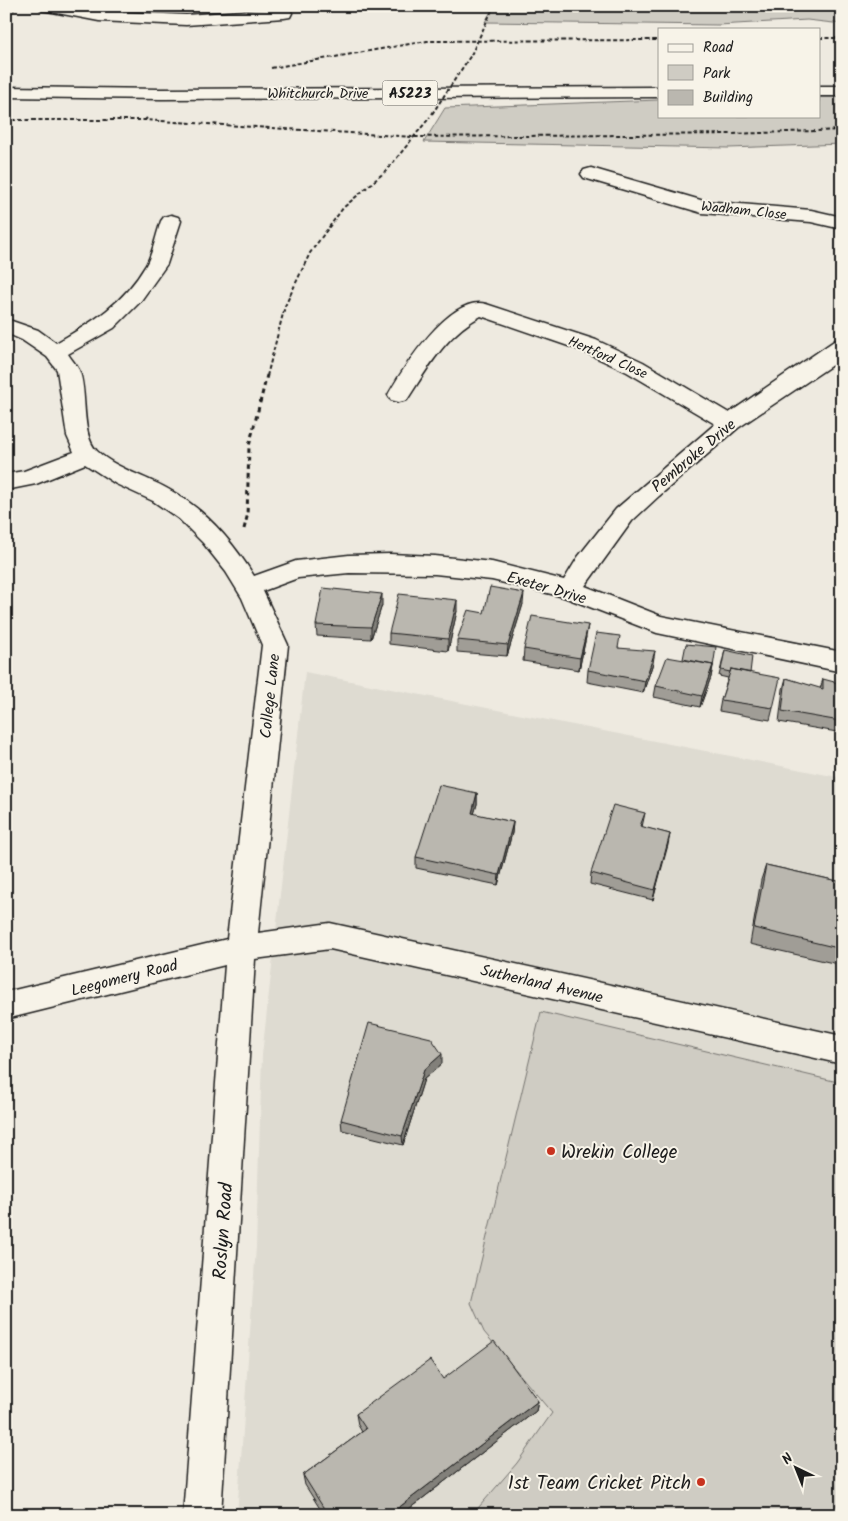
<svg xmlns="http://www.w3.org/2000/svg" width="848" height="1521" font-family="Kalam,sans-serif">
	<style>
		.built { fill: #dedbd1 }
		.green { fill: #cfccc3; stroke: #767470 }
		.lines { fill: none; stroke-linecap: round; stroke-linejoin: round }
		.minor-casing { stroke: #1c1c1c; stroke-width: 3 }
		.major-casing { stroke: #1c1c1c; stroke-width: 3 }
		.path-far1 { stroke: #1c1c1c; stroke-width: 2; stroke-dasharray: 4 2.5; stroke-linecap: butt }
		.path { stroke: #1c1c1c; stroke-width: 3; stroke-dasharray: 4.5 4; stroke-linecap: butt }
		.minor { fill: #f7f3e8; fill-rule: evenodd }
		.major { fill: #f7f3e8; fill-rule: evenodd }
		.path-bridge { stroke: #1c1c1c; stroke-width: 2; stroke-dasharray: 4 2.5; stroke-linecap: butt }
		.wall { fill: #a09d96; stroke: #1c1c1c }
		.shaded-wall { fill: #82807a; stroke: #1c1c1c }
		.building { fill: #bab7af; stroke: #1c1c1c }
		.poi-dot { fill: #c8321e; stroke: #f7f3e8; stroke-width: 2 }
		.labels { text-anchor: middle; stroke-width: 4; stroke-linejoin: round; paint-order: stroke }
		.far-street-label { font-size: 14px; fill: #1c1c1c; stroke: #f7f3e8 }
		.shield { fill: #f7f3e8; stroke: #5e5c59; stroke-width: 1 }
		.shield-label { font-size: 15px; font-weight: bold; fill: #1c1c1c }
		.street-label { font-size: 16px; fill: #1c1c1c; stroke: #f7f3e8 }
		.near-poi-label { font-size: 19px; fill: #1c1c1c; stroke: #f7f3e8; text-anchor: start }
		.near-street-label { font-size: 19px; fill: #1c1c1c; stroke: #f7f3e8 }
	</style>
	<rect width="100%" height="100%" fill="#eeeae0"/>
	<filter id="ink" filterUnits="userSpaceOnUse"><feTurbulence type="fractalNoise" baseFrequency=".02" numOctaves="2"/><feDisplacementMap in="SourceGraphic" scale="10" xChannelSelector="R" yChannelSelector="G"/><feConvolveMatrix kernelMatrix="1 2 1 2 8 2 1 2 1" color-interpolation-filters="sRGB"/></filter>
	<g filter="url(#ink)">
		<path class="built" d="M305,672L842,778V1515H237L256,1247L262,1055Z"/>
		<path class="green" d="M494,6H842V24L807,20L718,25L485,22Z
			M819,97H842V144L729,148L424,142L445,108L659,100V116H819Z
			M541,1012L842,1083V1515H472L517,1463L552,1413L484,1332L471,1303Z"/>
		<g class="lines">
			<defs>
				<path id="minor" d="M6,6H15L12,11L6,12Z
					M39,6H75L99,11L186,15L284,8L290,9L292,13L290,17L284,18L186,25L99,21L47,11L41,10Z
					M591,168L704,201L811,210L842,217V229L811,222L702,213L584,178L581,174L584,170Z
					M171,215L178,217L181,221L167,264L140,302L114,328L68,354C71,359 76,364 79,370C88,390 80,435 97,451C115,468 147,477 168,489C204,508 233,542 254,576L296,561L349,555L390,554L435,556L492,562L564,580L578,557L616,509L715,424L627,372L580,350L481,316C445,335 428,368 407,400L399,402L391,400L388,395C403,368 450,294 486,304L596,340L643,362L729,413L834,341L842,339L841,359L738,428L659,496L632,521L585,586L661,616L842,652V672L657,633L564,597L492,580L435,574L349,573L298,578L263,591L288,645L258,933L330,923L842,1036V1064L330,949L255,959L221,1515H183L225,965L6,1019V992L227,939L262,645L242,598L226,572L203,543L179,519L153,501L116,484L85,464L36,484L6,490V474L24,471L74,452L67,436L57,370L47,357L22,340L6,333V319L38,330L56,343C94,321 123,304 146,265C153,253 156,235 161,221L164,217Z"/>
				<path id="major" d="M819,86H842V96H819Z
					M6,87L161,89L659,87V97L161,99L6,97Z"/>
			</defs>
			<use href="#minor" class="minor-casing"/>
			<use href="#major" class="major-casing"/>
			<path class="path-far1" d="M819,38H842
				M471,55L494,6
				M271,68L427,41L659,40
				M147,118L145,120L413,137L733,134L842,130
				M6,120H145
				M267,376L285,306L310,253L343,208L387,170L430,117"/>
			<path class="path" d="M244,529L247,517L249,446L267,375"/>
			<use href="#minor" class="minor"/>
			<use href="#major" class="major"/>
			<path class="path-bridge" d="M432,114L471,55"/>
		</g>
		<path class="wall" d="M523,604L507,656L457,652V640L484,613Z
			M382,605L371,639L317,636L316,625Z
			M457,611L448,651L389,644V633Z
			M586,637L579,670L523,661L524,649Z
			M619,648L653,663L643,693L587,682L588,670Z
			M725,650L750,673L773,708L770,720L719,711L721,700L728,678L719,676Z
			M713,667L711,677L700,707L654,697L656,686Z
			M786,678L820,689L823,679L840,721L837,732L779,722L783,689Z
			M477,793V804L474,814L513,822L512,833L498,885L416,868V857Z
			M645,813L642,827L670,834L653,900L590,884L591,873Z
			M766,865L842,882V965L750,944L761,880Z
			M442,1064L424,1079L403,1145L342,1130L341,1120Z
			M443,1379L538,1401L536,1411L401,1515H324L305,1485L303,1475L362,1432L358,1425L356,1414Z"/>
		<path class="shaded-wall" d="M524,593L523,604L507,656L508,645Z
			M382,594V605L371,639V627Z
			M457,600V611L448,651V639Z
			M588,625L586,637L579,670L580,658Z
			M655,651L653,663L643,693L645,681Z
			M713,665L711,677L700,707L702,696Z
			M477,793V804L471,824L472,813Z
			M513,822L512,833L498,885L499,875Z
			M670,834L668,845L653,900L655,890Z
			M442,1054V1064L424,1079L403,1145L402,1136L424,1070Z
			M538,1401L536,1411L401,1515H389Z"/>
		<path class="building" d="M490,587L524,593L508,645L457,640L468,610L484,613Z
			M323,588L382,594L371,627L316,625Z
			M399,594L457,600L448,639L389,633Z
			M532,616L588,625L580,658L524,649Z
			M596,633L620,636L618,648L655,651L645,681L588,670Z
			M686,644L716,647L713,667V665L683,659Z
			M725,650L752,656L750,673L731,669L730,672L721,670Z
			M667,657L713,665L702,696L656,686Z
			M731,669L780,678L773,708L721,700Z
			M786,678L823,689V679L842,684V711L840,721L782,711Z
			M439,785L477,793L472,813L513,822L499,875L416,857Z
			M613,805L645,813L640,826L670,834L655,890L591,873Z
			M766,865L842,882V949L754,928Z
			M369,1023L431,1038L442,1054L424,1070L402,1136L341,1120Z
			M494,1341L538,1401L389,1515H328L303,1475L366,1429L356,1414L430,1360L443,1379Z"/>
	</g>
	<g class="poi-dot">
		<circle cx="551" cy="1151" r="5"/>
		<circle cx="701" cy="1482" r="5"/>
	</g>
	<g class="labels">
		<g class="far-street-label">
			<text x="318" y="98">Whitchurch Drive</text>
			<text transform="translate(744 210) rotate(6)" y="5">Wadham Close</text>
			<text transform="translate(608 357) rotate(24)" y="5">Hertford Close</text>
		</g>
		<rect class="shield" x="382.5" y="80.5" width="55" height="25" rx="4"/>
		<g class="shield-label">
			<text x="410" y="98">A5223</text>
		</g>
		<g class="street-label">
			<text transform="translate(693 455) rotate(-40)" y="6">Pembroke Drive</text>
			<text transform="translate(547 587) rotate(16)" y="6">Exeter Drive</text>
			<text transform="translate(269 696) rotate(-84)" y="6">College Lane</text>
			<text transform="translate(124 977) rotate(-14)" y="6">Leegomery Road</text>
			<text transform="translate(542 983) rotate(13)" y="6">Sutherland Avenue</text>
		</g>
		<g class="near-poi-label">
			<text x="561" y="1158">Wrekin College</text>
			<text x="691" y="1489" text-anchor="end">1st Team Cricket Pitch</text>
		</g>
		<g class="near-street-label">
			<text transform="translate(222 1231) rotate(-86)" y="7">Roslyn Road</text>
		</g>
	</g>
	<rect width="848" height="1521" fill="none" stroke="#f7f3e8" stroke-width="25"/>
	<rect x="12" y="12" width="823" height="1496" fill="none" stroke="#1c1c1c" stroke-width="2" filter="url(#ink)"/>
	<rect x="658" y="28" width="162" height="90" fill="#f7f3e8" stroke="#9f9d96"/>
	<rect x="668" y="44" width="25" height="8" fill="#f7f3e8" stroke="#9f9d96"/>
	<text x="703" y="52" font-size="15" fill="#1c1c1c">Road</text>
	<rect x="668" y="65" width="25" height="15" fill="#cfccc3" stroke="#9f9d96"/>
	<text x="703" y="78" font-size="15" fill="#1c1c1c">Park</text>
	<rect x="668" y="90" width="25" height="15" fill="#bab7af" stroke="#9f9d96"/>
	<text x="703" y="102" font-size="15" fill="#1c1c1c">Building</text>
	<g transform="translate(796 1468) rotate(317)" stroke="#f7f3e8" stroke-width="4" paint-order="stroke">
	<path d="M0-4L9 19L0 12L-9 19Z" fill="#1c1c1c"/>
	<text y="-8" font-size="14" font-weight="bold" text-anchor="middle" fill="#1c1c1c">N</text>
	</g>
</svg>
